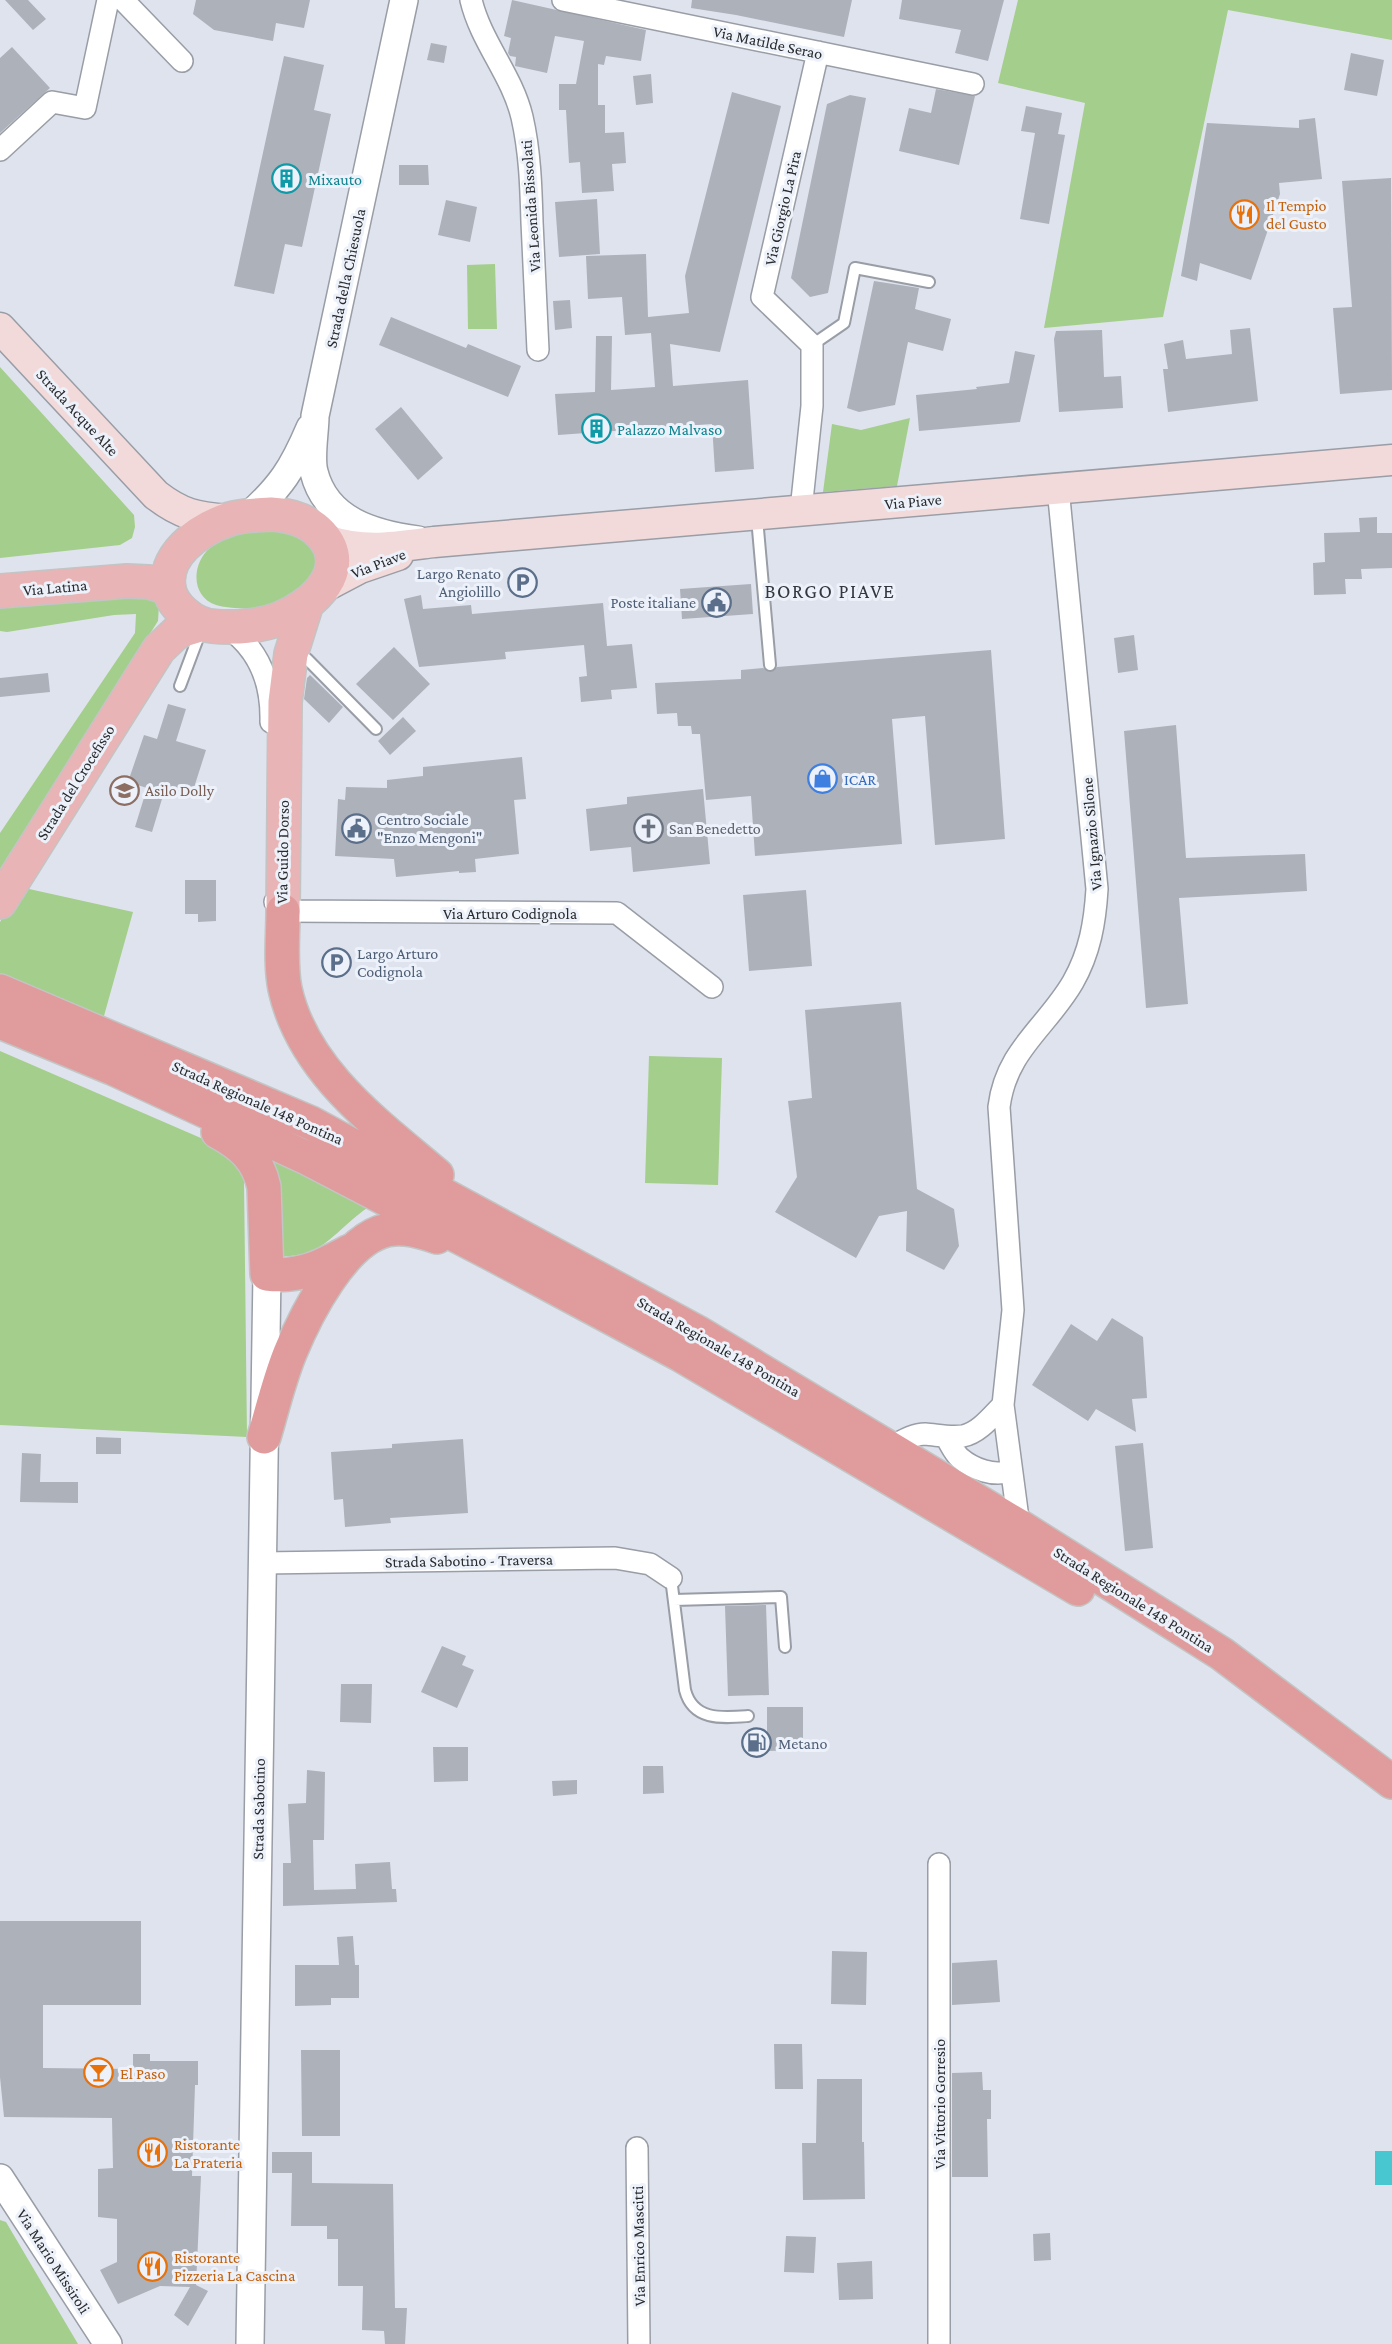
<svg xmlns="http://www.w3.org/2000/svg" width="1392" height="2344" font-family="'Crimson Pro',serif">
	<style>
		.green { fill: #a4ce8b }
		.water { fill: #49c7d0 }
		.building { fill: #adb1ba }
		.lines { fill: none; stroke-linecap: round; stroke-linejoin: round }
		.service-casing { stroke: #999da6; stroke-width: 14 }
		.minor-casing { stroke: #999da6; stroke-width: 24 }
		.tertiary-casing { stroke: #999da6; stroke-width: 30 }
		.secondary-casing { stroke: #999da6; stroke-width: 33 }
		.primary-casing { stroke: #c3c4c4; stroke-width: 36 }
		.trunk-casing { stroke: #c3c4c4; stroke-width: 36 }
		.service { stroke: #fff; stroke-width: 10 }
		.minor { stroke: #fff; stroke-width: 21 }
		.tertiary { stroke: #fff; stroke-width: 27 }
		.secondary { stroke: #f3dada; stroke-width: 30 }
		.primary { stroke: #e8b4b5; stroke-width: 33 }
		.trunk { stroke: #e09b9c; stroke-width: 33 }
		.labels { text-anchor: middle; stroke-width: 6; stroke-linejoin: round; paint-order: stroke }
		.street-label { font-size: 16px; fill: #292b2e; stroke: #ecf1fa }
		.culture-label { font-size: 16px; fill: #0d838f; stroke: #ecf1fa; text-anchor: start }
		.food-label { font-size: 16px; fill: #c56008; stroke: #ecf1fa; text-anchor: start }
		.service-label { font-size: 16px; fill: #4e5e75; stroke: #ecf1fa; text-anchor: start }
		.shop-label { font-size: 16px; fill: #366cbe; stroke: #ecf1fa; text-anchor: start }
		.education-label { font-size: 16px; fill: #785e54; stroke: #ecf1fa; text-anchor: start }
		.worship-label { font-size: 16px; fill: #5b616d; stroke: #ecf1fa; text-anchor: start }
		.quarter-label { font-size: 20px; letter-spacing: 1.5px; fill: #34373f; stroke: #ecf1fa }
	</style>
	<rect width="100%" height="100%" fill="#dfe3ed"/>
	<path class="green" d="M1018,0H1392V40L1228,10L1163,317L1044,328L1085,103L998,83Z
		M495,264L497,329H468L467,265Z
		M0,367L134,515L135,527L132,538L120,545L0,558Z
		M910,418L897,486L823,492L832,424L861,430Z
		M261,526L291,527L316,541L320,578C306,586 286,602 271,606C260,610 228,609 216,605C190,596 192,563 210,548C224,537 245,532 261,526Z
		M150,593L159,605L158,621L0,869V833L135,633L136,614L114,615L7,632L0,631V601Z
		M20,887L133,912L102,1023L0,981V922Z
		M0,1051L217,1145L238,1158L244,1180L247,1437L0,1425Z
		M649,1056L722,1058L718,1185L645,1183Z
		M270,1157L370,1206C331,1232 325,1260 272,1256Z
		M0,2220L6,2222L78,2344H0Z"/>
	<path class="water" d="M1375,2151H1392V2185H1375Z"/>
	<path class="building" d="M5,0H28L46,19L33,30Z
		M196,0H310L304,28L276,23L273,41L214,30L193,14Z
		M512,0L646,30L641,61L606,56L604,65L598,64V105H605V133L624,132L626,163L612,164L614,191L582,193L580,162L569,163L566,110H559V84H576L584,41L555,36L547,73L515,66L516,57L510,56L508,53L511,38L504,36Z
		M692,0H852L844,37L736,15L691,8Z
		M902,0H1004L988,61L955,53L961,30L899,19Z
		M431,43L447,46L444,63L427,60Z
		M12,47L50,88L0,133V58Z
		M1351,53L1384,60L1377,96L1344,90Z
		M284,56L324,65L314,110L331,114L302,247L285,244L274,294L234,286Z
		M651,74L653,103L636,105L633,76Z
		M936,89L975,96L959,165L899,151L909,108L931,113Z
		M732,92L781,106L720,352L670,344L673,386L748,380L754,469L715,472L712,424L558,435L555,394L595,392L596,336H612L611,390L655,387L651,333L625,335L622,297L588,299L586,256L646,254L648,317L689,313L685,276Z
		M850,95L866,98L828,293L810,297L791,278L827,104Z
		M1026,106L1062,113L1058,134L1065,135L1049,224L1020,219L1035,133L1021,131Z
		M1315,118L1322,179L1279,183L1280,194L1251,280L1200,263L1197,281L1181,276L1207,123L1299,128V120Z
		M399,165H428L429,185H399Z
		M1391,178L1392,390L1340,394L1333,308L1352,307L1342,181Z
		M597,199L600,254L559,257L555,202Z
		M446,200L477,207L470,242L438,235Z
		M874,281L919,288L915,309L951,319L943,351L908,342L895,405L859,412L847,408Z
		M570,300L572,328L555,330L553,301Z
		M391,317L466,348L468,344L521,366L508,397L379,345Z
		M1250,328L1258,401L1168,412L1163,369H1168L1164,344L1183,340L1186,359L1232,354L1230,330Z
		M1102,330L1104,377L1121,376L1123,408L1059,412L1054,339L1056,331Z
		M1015,351L1035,355L1020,422L919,431L916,395L977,389L976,387L1009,383Z
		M401,407L443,458L418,480L375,429Z
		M1377,517V533H1392V568L1361,569L1362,579H1345L1346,594L1314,595L1313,563L1325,562L1324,533L1360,532L1359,518Z
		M751,584L753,614L682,619L680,589Z
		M421,595L423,609L471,605L472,614L603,603L607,646L632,644L637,688L611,690L612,699L581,702L579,677L587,676L584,645L505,652L506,659L419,667L404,599Z
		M1134,635L1138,670L1118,673L1114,638Z
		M394,647L430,684L393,720L356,684Z
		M991,650L1005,839L935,845L925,716L892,719L902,844L755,856L751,796L706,800L700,734H692L691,726H678L677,713L657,714L655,683L741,679V670L763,668L770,672L777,667Z
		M48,673L50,692L0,697V678Z
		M310,675L343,707L329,723L304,699L307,678Z
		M168,704L186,709L176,741L206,750L191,797L165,789L152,832L135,827L147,788L128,782L144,735L157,739Z
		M403,717L416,731L390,755L378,741Z
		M1176,725L1186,858L1305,854L1307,891L1179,898L1188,1004L1146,1008L1124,731Z
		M522,757L526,799L514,800L519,854L475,859L476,872L459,873V871L396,877L394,859L335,856L338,799L345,800L346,787L387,788V780L423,776V767Z
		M703,789L710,864L633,872L631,847L590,851L586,809L627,804V797Z
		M185,880H216V921L198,922V914H185Z
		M806,890L812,966L749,971L743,895Z
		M901,1002L917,1189L954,1209L959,1246L944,1270L906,1251L907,1211L879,1216L856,1258L775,1212L797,1177L788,1101L812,1098L805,1010Z
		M1112,1318L1143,1337L1147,1398L1132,1399L1136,1432L1096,1409L1088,1421L1032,1385L1071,1324L1097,1341Z
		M96,1437L121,1438V1454H96Z
		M463,1439L468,1513L390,1518L391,1523L345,1527L343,1499L334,1500L331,1452L392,1448V1444Z
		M1143,1443L1153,1548L1125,1551L1115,1446Z
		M22,1453L41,1454L40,1482H78V1503L20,1502Z
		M766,1605L769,1695L728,1696L725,1606Z
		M442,1646L466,1656L462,1665L474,1670L457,1708L421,1692Z
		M341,1684H372L371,1723L340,1722Z
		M767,1707H803V1750L767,1751Z
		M433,1747H468V1781L434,1782Z
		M643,1766H663L664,1793L643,1794Z
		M307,1770L325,1772L324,1840H313L314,1890L356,1889L355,1864L390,1862L392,1889H396L397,1902L283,1906V1863H291L288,1804L306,1803Z
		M577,1780V1794L553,1796L552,1781Z
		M0,1921H141V2005H43V2068L133,2069V2054H150V2061H198V2085H195L192,2176H201L196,2285L208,2291L188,2326L174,2315L190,2287L160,2286L118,2304L100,2270L117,2262V2219L98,2217V2169L113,2168L112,2118L4,2117L0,2077Z
		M353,1936L355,1965H359V1998H331V2005L295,2006V1965H339L337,1937Z
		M832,1951L867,1952L866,2005L831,2004Z
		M997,1960L1000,2002L952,2005V1963Z
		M774,2044H802L803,2089H775Z
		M301,2050H340V2136H302Z
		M982,2072L983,2090H991V2119H987L988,2177H952V2073Z
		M817,2079H862V2142H864L865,2199L803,2200L802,2143H816Z
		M272,2152H312V2183L393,2184L395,2308H407L405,2344H385L384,2331L362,2330L363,2286H338V2239H327V2226H291L292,2173H272Z
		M1050,2233L1051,2260L1034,2261L1033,2234Z
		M786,2236L816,2237L814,2273L784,2272Z
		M872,2261L873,2299L839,2300L837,2263Z"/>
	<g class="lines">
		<defs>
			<path id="service" d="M812,345L844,323L855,268L929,282
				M757,518L770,665
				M294,655L307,659L376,729
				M180,686L201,630
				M671,1578L685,1690C693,1721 722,1718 748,1716
				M674,1600L781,1597L785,1647"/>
			<path id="minor" d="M123,0L182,61
				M471,0C481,42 512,75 522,117C530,152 531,187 532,222C534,265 536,308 538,350
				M563,0L973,84
				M0,150L52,102L85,108L108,0
				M801,510L812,406V345L762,297L818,52
				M227,627C259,649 272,683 271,722
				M275,902L283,911L617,913L712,987
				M946,1437C950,1443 954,1453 960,1458C973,1469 994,1477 1010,1471
				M891,1448C901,1441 913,1434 925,1434C938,1435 950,1438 963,1436C979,1433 992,1416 1003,1405
				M1019,1526L1003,1405L1013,1310L999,1107C1006,1050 1047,1027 1073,982C1090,952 1095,922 1097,889L1058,488
				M262,1563L615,1558L650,1564L671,1578
				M939,1864V2344
				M637,2148L639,2344"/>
			<path id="tertiary" d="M404,0L315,416C315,432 310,457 314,472C326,521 374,534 418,540
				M248,516C281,487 293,468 310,428
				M0,2178L108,2344
				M250,2344L267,1274"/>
			<path id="secondary" d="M0,328L156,495C182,515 196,517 228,520
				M326,540C365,553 395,547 434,542L1392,460
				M322,588L360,568L398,555"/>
			<path id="primary" d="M271,514C289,515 308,520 321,534C353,569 313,606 279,619C266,624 252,626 239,627C227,627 214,628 202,624C189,619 175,607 170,593C159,557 199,529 230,519C243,515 257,515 271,514Z
				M0,591L127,581L149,582L169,588
				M0,902L159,649L177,632L203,624
				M283,911L285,702L291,654L307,603"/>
			<path id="trunk" d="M283,911C283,936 280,964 285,989C303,1071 377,1124 437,1175
				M0,991L311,1123L697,1332L1019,1526L1222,1654L1392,1782
				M0,1022L112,1068L309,1159L490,1253L679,1354L1078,1589
				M218,1132C242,1145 258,1159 264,1187L267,1274C300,1278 322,1266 350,1251
				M264,1437C272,1410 279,1380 290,1353C306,1314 343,1240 387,1230C404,1226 422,1232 437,1237"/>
		</defs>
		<use href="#service" class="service-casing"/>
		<use href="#minor" class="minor-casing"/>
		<use href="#tertiary" class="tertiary-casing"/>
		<use href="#secondary" class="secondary-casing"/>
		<use href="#primary" class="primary-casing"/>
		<use href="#trunk" class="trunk-casing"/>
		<use href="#service" class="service"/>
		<use href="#minor" class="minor"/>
		<use href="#tertiary" class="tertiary"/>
		<use href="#secondary" class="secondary"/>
		<use href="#primary" class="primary"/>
		<use href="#trunk" class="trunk"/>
	</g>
	<defs>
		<symbol id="building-ring" viewBox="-11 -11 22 22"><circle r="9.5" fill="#ecf1fa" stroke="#0f9aa8" stroke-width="1.5"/><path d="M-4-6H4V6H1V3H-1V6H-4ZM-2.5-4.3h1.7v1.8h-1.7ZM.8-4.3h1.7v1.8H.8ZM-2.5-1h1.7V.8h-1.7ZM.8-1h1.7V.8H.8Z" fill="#0f9aa8"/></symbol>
		<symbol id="restaurant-ring" viewBox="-11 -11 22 22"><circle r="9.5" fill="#ecf1fa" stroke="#e8710a" stroke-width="1.5"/><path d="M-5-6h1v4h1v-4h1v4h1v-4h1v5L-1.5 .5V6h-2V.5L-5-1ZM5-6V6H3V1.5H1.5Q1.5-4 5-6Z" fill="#e8710a"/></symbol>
		<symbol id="parking-ring" viewBox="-11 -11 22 22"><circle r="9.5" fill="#ecf1fa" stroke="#5c6f8a" stroke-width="1.5"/><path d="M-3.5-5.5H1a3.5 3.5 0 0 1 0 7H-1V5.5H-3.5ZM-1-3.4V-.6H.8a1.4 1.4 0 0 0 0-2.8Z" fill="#5c6f8a"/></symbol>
		<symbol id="civic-ring" viewBox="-11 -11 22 22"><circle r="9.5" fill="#ecf1fa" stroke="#5c6f8a" stroke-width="1.5"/><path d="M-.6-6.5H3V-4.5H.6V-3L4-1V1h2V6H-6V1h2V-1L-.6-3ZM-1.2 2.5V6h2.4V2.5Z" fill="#5c6f8a"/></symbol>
		<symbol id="shop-ring" viewBox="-11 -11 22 22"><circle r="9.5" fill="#ecf1fa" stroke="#3f7fe0" stroke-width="1.5"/><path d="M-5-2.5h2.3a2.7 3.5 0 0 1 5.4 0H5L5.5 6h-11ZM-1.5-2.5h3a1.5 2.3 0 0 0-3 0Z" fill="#3f7fe0"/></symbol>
		<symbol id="school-ring" viewBox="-11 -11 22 22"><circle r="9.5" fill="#ecf1fa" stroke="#8d6e63" stroke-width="1.5"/><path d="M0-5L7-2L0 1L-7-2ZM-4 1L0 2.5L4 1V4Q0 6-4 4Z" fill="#8d6e63"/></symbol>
		<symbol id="church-ring" viewBox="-11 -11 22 22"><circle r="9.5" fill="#ecf1fa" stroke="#6b7280" stroke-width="1.5"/><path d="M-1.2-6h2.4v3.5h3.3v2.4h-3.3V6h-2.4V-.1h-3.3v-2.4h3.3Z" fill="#6b7280"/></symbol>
		<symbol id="fuel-ring" viewBox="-11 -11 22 22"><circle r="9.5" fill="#ecf1fa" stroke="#5c6f8a" stroke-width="1.5"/><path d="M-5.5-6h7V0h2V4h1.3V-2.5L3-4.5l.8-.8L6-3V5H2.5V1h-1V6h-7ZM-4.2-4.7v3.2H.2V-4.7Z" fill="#5c6f8a"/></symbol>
		<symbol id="bar-ring" viewBox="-11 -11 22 22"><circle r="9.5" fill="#ecf1fa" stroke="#e8710a" stroke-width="1.5"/><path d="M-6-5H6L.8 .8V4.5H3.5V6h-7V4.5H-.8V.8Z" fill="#e8710a"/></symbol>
	</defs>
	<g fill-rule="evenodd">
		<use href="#building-ring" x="270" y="162" width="33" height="33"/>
		<use href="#restaurant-ring" x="1228" y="198" width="33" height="33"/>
		<use href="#building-ring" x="580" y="412" width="33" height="33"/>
		<use href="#parking-ring" x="506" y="566" width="33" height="33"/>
		<use href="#civic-ring" x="700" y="586" width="33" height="33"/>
		<use href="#shop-ring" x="806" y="762" width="33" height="33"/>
		<use href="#school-ring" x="108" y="774" width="33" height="33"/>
		<use href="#civic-ring" x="340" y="812" width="33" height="33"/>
		<use href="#church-ring" x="632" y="812" width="33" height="33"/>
		<use href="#parking-ring" x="320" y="946" width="33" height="33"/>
		<use href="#fuel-ring" x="740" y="1726" width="33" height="33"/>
		<use href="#bar-ring" x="82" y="2056" width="33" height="33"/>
		<use href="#restaurant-ring" x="136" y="2136" width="33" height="33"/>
		<use href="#restaurant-ring" x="136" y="2250" width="33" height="33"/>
	</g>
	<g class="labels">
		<g class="street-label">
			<text transform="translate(768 42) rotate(12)" y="6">Via Matilde Serao</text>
			<text transform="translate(530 206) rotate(-94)" y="6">Via Leonida Bissolati</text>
			<text transform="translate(782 208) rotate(-77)" y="6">Via Giorgio La Pira</text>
			<text transform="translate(345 278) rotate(-78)" y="6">Strada della Chiesuola</text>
			<text transform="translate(78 412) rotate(47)" y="6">Strada Acque Alte</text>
			<text transform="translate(913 501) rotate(-5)" y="6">Via Piave</text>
			<text transform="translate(378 563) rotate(-21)" y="6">Via Piave</text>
			<text transform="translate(55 587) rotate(-5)" y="6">Via Latina</text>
			<text transform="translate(75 782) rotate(-58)" y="6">Strada del Crocefisso</text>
			<text transform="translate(1091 834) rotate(-95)" y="6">Via Ignazio Silone</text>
			<text transform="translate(282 852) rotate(-89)" y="6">Via Guido Dorso</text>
			<text x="510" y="919">Via Arturo Codignola</text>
			<text transform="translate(258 1102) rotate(24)" y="6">Strada Regionale 148 Pontina</text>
			<text transform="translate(719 1346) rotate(30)" y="6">Strada Regionale 148 Pontina</text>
			<text transform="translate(469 1560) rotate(-1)" y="6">Strada Sabotino - Traversa</text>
			<text transform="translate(1134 1599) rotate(32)" y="6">Strada Regionale 148 Pontina</text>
			<text transform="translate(258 1809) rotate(-89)" y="6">Strada Sabotino</text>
			<text transform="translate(939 2104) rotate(-90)" y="6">Via Vittorio Gorresio</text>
			<text transform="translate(638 2246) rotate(-91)" y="6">Via Enrico Mascitti</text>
			<text transform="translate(54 2261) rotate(57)" y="6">Via Mario Missiroli</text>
		</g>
		<g class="culture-label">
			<text x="308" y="185">Mixauto</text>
			<text x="617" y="435">Palazzo Malvaso</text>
		</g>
		<g class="food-label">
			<text x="1266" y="211">Il Tempio<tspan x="1266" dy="18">del Gusto</tspan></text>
			<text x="120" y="2079">El Paso</text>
			<text x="174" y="2150">Ristorante<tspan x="174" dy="18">La Prateria</tspan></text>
			<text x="174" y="2263">Ristorante<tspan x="174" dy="18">Pizzeria La Cascina</tspan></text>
		</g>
		<g class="service-label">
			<text x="501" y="579" text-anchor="end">Largo Renato<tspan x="501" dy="18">Angiolillo</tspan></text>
			<text x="696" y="608" text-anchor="end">Poste italiane</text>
			<text x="377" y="825">Centro Sociale<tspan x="377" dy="18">"Enzo Mengoni"</tspan></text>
			<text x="357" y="959">Largo Arturo<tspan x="357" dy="18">Codignola</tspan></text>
			<text x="778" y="1749">Metano</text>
		</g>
		<g class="shop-label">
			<text x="844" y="785">ICAR</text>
		</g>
		<g class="education-label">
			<text x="145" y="796">Asilo Dolly</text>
		</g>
		<g class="worship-label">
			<text x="669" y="834">San Benedetto</text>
		</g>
		<g class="quarter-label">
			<text x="830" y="598">BORGO PIAVE</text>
		</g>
	</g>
</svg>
